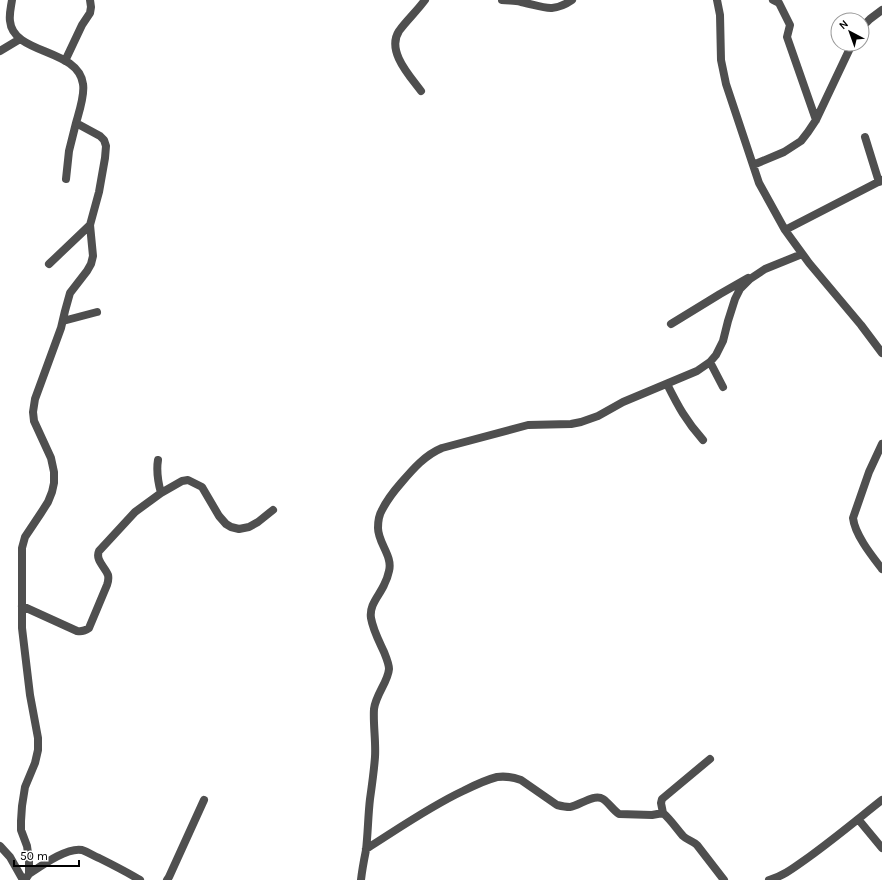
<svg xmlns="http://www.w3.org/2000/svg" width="882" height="880" font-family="Karla,sans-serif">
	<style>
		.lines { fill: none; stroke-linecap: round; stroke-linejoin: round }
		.street { stroke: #4f4f4f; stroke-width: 8 }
	</style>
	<rect width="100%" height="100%" fill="#fff"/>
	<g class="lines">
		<path class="street" d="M12,0C11,7 9,14 10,21C13,55 78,48 83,84C85,95 79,112 76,123L100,136L104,140L106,146L105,158L99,192L90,225L93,256L91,264L87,271L70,293L65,311L61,328L35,399L33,412L34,421L51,458L54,472V483L52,492L48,502L41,513L25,537L22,548V628L30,695L38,738V750L35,763L25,787L22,806L21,821V830L27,846L29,860V874L25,880
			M502,0C509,1 515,0 521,2C542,6 552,14 572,0
			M717,0L720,15L721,60L726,84L759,183L785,230L809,263L861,325L882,353
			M773,0L779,3L790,25L787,37L816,120
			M862,27L870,19L882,10
			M0,51L20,39
			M65,61L82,25L90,13L91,7L90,0
			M421,91C410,76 386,51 399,31C407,20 417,11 425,0
			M865,137L879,182
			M753,165L784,152L801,141L808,132L816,120L852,44
			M66,179L69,151L76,123
			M785,230L882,180
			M49,264L90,225
			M63,321L97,312
			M671,324L720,294L748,278
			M710,362L723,387
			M667,384C678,406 686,421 703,440
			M882,444L869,472L853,518C855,535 872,556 882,569
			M158,460C156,472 158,482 161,493
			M22,606L77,631C82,632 85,631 89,628L107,585C108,582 109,579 108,575C105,567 95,560 99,551L135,512L161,493L182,481L188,480L202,487L219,516L226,524L231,527L239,529L249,527L258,522L273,510
			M663,813L661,803L662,799L710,759
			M858,819L882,848
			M0,846L10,857L23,880
			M366,849C398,829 429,807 463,791C473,786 485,780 497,777C505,776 513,777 521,780L557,805C561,806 565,807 570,807C579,806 594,793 603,799C609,803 613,810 619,814L652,815L663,813C671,820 676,828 683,836C687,840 693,841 697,845L724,880
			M29,874C41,866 67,847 82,850C88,852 94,856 99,858C113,865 127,872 140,880
			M167,880L169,877L204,800
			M361,880C362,870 364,860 366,850C368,833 368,816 370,799C372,785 374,771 375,757C376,741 373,724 374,709C376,694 388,682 389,669C389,664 386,657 384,652C379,641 373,630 371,618C369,605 379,596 384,585C386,581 388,576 389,571C393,556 378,543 378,528C378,522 379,515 382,510C387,500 394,491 401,483C413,469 425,455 442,448L528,425L571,424L581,422L598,416L623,402L697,371L710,362L716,355L723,341L728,321L735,299L740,289L750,279L765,269L802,254
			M769,880C784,876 796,866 809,857C834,839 858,819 882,800"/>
	</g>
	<g transform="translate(850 32) rotate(319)"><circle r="19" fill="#ffffff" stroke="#999999"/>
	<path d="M0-3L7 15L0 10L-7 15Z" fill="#000000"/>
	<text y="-6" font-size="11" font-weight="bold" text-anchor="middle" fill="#000000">N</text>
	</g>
	<path d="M14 860v6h65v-6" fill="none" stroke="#000000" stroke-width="2"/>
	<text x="20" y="860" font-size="12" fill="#000000" stroke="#ffffff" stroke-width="3" paint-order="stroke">50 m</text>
</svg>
